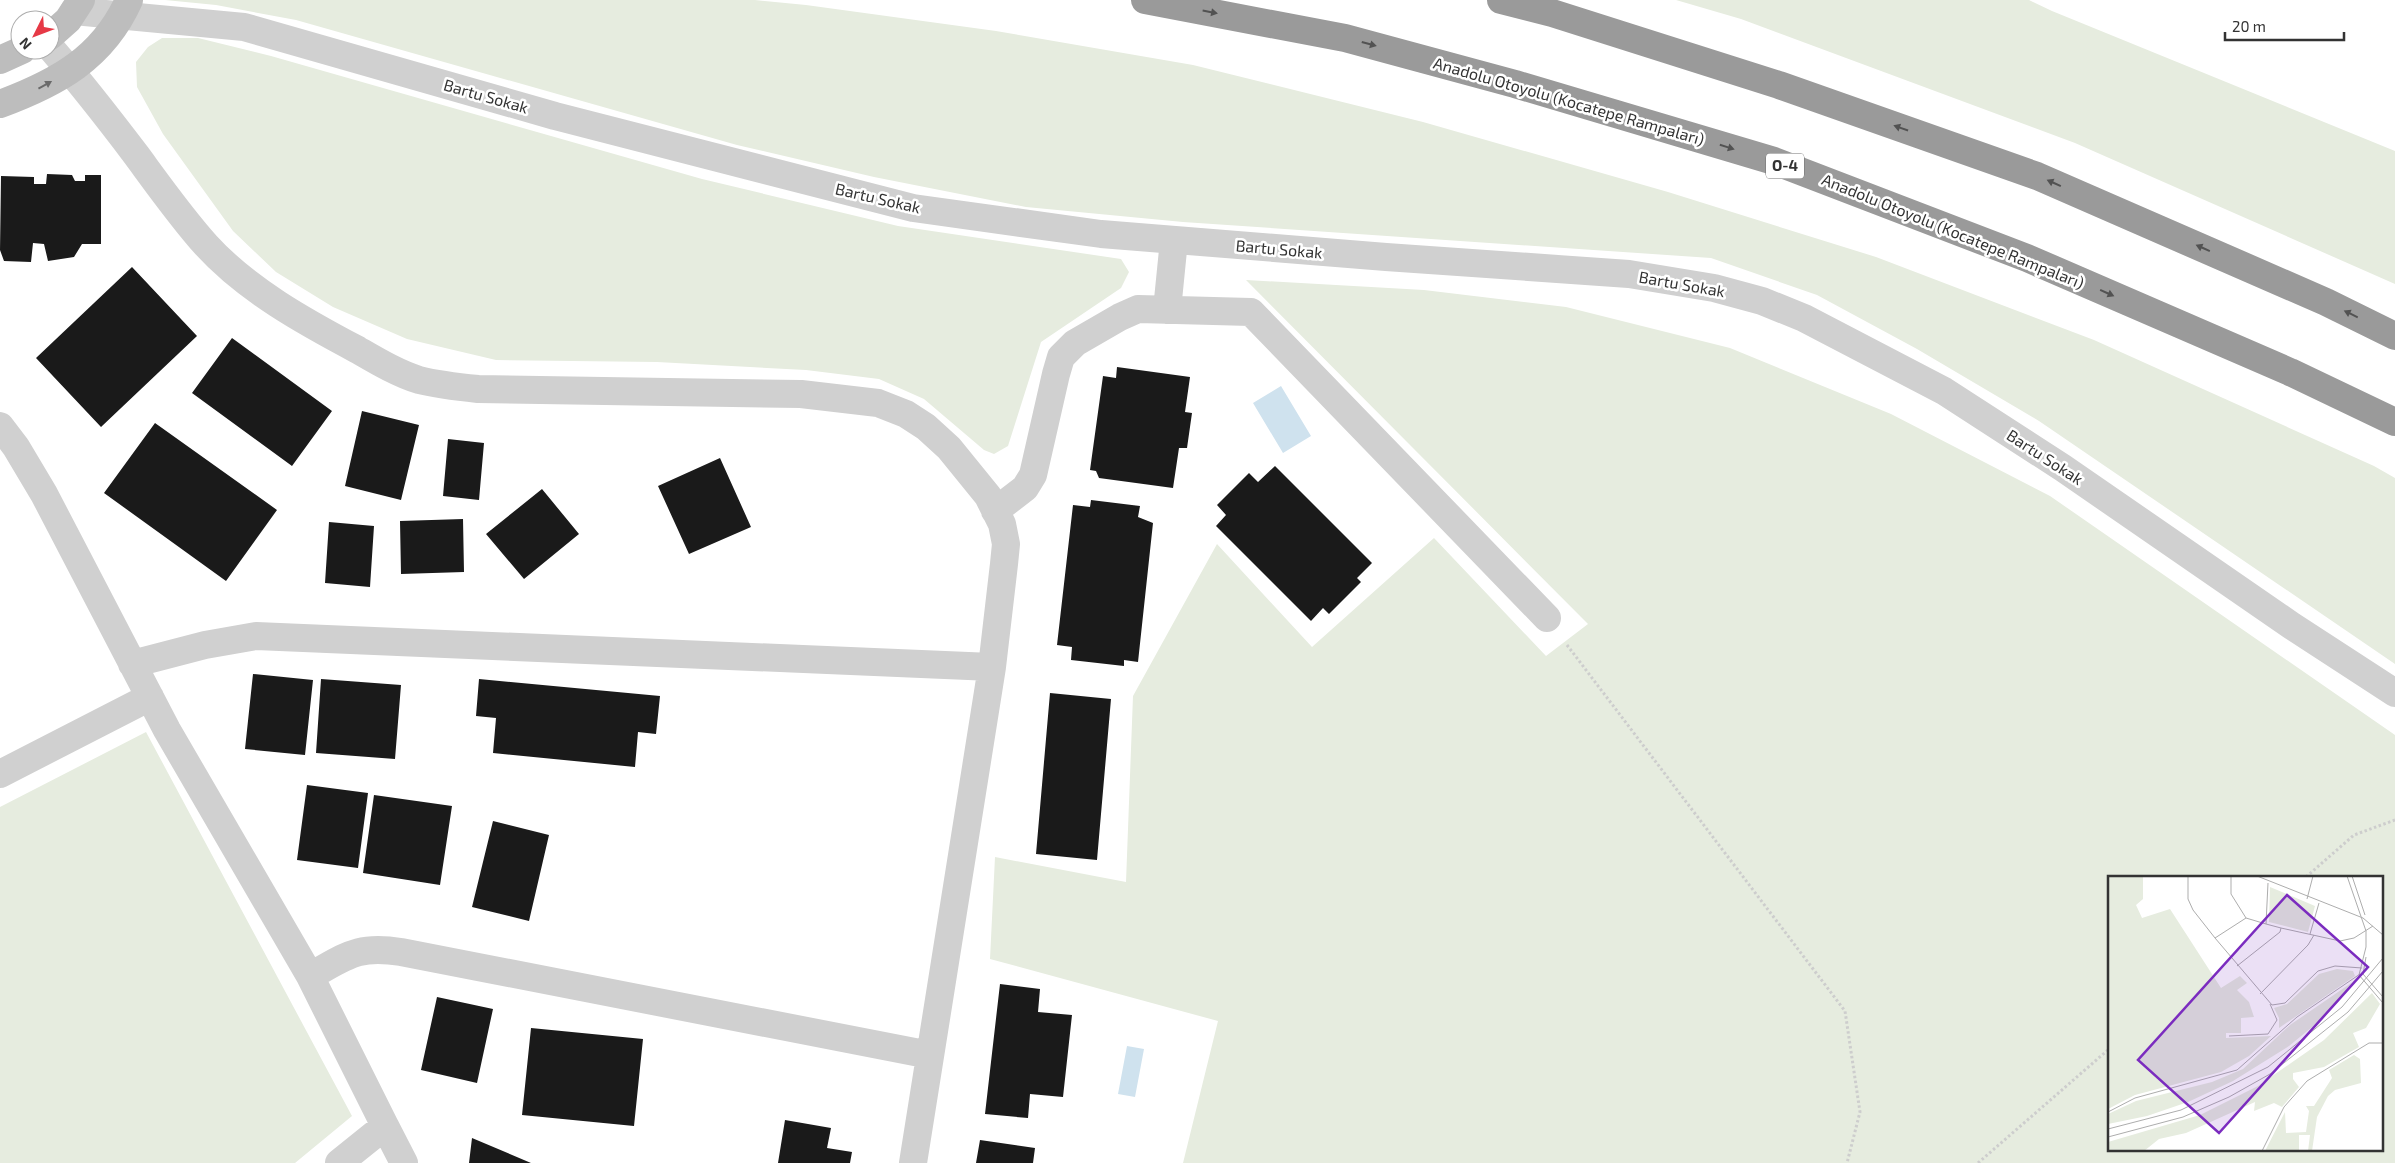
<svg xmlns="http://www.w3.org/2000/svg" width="2395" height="1163" font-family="'Exo 2',sans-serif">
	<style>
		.green { fill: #e6ecdf; fill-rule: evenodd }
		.water { fill: #cfe2ee }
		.building { fill: #1a1a1a }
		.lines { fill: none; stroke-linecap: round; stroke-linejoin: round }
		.path { stroke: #cdcdcd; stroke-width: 3; stroke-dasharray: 2.5 2.5; stroke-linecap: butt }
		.street { stroke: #d0d0d0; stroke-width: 28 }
		.secondary { stroke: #bdbdbd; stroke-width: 28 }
		.highway { stroke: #9a9a9a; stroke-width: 28 }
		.oneway { fill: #525252 }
		.oneway2 { fill: #6a6a6a }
		.labels { text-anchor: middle; stroke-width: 5; stroke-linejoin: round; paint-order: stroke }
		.shield { fill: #fff; stroke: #707070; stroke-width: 1 }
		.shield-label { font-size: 15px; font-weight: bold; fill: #333 }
		.street-label { font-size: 16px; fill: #333; stroke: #fff }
		.inset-road { fill: none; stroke: #adadad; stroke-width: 1 }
		.view { fill: #7b2cbf; fill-opacity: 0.15; stroke: #7b2cbf; stroke-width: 2.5 }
		.inset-edge { fill: none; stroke: #333; stroke-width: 2.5 }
	</style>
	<rect width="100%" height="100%" fill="#fff"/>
	<path class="green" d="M165,0H755L806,5L996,31L1193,65L1423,122L1668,192L1876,257L2094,340L2374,466L2395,478V664L2039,421L1917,349L1817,295L1711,258L1183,222L1026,207L874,177L737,145L296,20L216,5Z
		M1676,0H2029L2052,11L2395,151V284L2075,143L1741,19Z
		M162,38H198L271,56L702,179L898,226L1121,259L1129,272L1121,288L1041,342L1008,446L994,454L984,450L924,399L879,379L806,370L657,362L496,360L407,339L333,307L276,272L233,231L163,134L137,87L136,62L148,47Z
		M1246,280L1424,290L1566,307L1730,348L1891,414L2050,496L2395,735V1163H1183L1218,1021L990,959L995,857L1126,882L1133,696L1217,544L1312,647L1434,538L1546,656L1588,624ZM2109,877H2381V1149H2109Z
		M146,732L352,1116L295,1163H0V807Z"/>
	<path class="water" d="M1281,386L1311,436L1283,453L1253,403Z
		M1127,1046L1144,1049L1135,1097L1118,1094Z"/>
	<path class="building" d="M47,174L72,175L75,181H85V175H101V244H82L74,257L48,261L44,244L33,243L31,262L4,261L0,250L1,176L34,177V184H46Z
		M132,267L197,336L101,427L36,358Z
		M232,338L332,411L292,466L192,393Z
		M1117,367L1190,377L1185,412L1192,413L1187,448H1179L1173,488L1099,478L1096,471L1090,470L1103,376L1116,378Z
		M362,411L419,425L401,500L345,486Z
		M155,423L277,510L226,581L104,493Z
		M448,439L484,443L479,500L443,496Z
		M720,458L751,527L689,554L658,486Z
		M1275,466L1372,563L1357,578L1361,582L1329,614L1323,608L1311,621L1216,526L1226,515L1217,505L1249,473L1258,482Z
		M542,489L579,534L524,579L486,534Z
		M1091,500L1140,506L1138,517L1153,523L1138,662L1124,660V666L1071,660L1072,647L1057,645L1073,505L1090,507Z
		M463,519L464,572L401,574L400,521Z
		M329,522L374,526L370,587L325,583Z
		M253,674L313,680L305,755L245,749Z
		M321,679L401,685L395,759L316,753Z
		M479,679L660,696L656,734L638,732L635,767L493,753L496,718L476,716Z
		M1050,693L1111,699L1097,860L1036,854Z
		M307,785L368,793L358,868L297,860Z
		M374,795L452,806L440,885L363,873Z
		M493,821L549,835L529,921L472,907Z
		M1000,984L1040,989L1038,1012L1072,1015L1063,1097L1030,1094L1028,1118L985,1114Z
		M437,997L493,1009L477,1083L421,1070Z
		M531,1028L643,1039L634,1126L522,1115Z
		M785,1120L831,1128L827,1148L852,1152L850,1163H778Z
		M472,1138L531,1163H469Z
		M980,1140L1035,1148L1033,1163H976Z"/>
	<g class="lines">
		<path class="path" d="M1567,645L1845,1011L1860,1112L1847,1163
			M2306,877L2354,835L2395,820
			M1978,1163L2109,1049"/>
		<path class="street" d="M74,11L244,27L555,116L913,208L1101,234L1386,257L1629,274L1714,288L1762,301L1804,318L1944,391L2063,468L2292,626L2395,693
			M50,47C80,82 109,119 137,156C159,186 181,217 206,245C247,290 305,322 358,350C377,361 397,373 419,380C439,385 458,387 478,389L801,394L878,403L906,414L926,427L949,448L988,496L1002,524L1006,544L1004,564L992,667L913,1163
			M1167,310L1174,240
			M0,426L16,447L44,494L167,730L310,976
			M995,511L1025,488L1033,475L1056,374L1061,357L1075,343L1120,317L1138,309L1251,312L1547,618
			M132,664L205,645L256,636L992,667
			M0,774L150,697
			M385,1126L404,1163
			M339,1163L385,1126L310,976C347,956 357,945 401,952L930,1055"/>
		<path class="secondary" d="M50,36L68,20L81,0
			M0,60L22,50
			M0,104C57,83 103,58 129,0"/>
		<path class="highway" d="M1145,0L1345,38L1515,84L1774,161L2027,258L2290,372L2395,422
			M1501,0L1552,13L1779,85L2037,176L2326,302L2395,336"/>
	</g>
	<defs><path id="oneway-solid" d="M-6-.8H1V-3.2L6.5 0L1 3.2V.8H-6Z" transform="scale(1.25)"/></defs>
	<g class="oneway">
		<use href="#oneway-solid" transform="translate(1210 12) rotate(11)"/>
		<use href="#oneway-solid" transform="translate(1369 44) rotate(15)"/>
		<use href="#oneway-solid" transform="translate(1901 128) rotate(-161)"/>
		<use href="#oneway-solid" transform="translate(1727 147) rotate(17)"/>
		<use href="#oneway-solid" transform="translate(2054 183) rotate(-156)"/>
		<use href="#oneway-solid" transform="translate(2203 248) rotate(-156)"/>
		<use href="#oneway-solid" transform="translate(2107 293) rotate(24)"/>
		<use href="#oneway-solid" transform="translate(2351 314) rotate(-154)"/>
	</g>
	<use class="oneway2" href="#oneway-solid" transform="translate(45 85) rotate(-29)"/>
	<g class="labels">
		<rect class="shield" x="1766" y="153.5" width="38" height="25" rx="4"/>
		<g class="shield-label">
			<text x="1785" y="171">O-4</text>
		</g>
		<g class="street-label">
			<text transform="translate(486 96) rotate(16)" y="6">Bartu Sokak</text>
			<text transform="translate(1569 101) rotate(16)" y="6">Anadolu Otoyolu (Kocatepe Rampaları)</text>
			<text transform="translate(878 198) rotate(13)" y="6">Bartu Sokak</text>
			<text transform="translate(1953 231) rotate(22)" y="6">Anadolu Otoyolu (Kocatepe Rampaları)</text>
			<text transform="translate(1279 249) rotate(5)" y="6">Bartu Sokak</text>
			<text transform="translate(1682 284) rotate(10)" y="6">Bartu Sokak</text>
			<text transform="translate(2045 457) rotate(33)" y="6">Bartu Sokak</text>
		</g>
	</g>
	<g transform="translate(2108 876)">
		<rect width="275" height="275" fill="#fff"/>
		<path d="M0,0H35V23L28,29L34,42L62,33L113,112L132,100L139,107L129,114L141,126L146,141L133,142V157H118V162L163,160L141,180L113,196L27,219L0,233ZM162,11L207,30L200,56L161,46ZM229,93L245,95L247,100L171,152V142L166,132L179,128L211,98ZM249,103L209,147L181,170L125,205L80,226L39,240L0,248V238L28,225L104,206L135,193L182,149ZM264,117L272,128L258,152L245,157L251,171L216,191L185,197V203L191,211L174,231L166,227L146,235L147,226L78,257L51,263L36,275H0V266L92,239L150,210L216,164ZM246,179L252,183L253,207L227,214L220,220L209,241L204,275H200L202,259H191V275H157L177,236L178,257L198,256L201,235L198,230H206L224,202L221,194Z" fill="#e6ecdf"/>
		<path class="inset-road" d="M80,0V23L85,34L107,62L138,42L123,18V0M149,0L255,42L275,59M239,0L258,55V71L251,99L275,127M244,0L257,39M199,23L205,0M138,42L158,48M173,52L232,65L246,62L265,50M202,58L211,27M107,62L164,129L177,127L210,95L227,90L254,92M258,81L255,98L275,121M129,90L172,56L173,52L158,48L160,7M152,118L200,69L206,59M121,160L160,158L169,144L162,128M0,236L27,222L129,194L189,141L252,98M0,253L73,234L160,191L234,131L275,82M0,261L75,241L121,221L162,198L240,136L275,95M154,275L176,231L199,205L261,167H275"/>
		<path class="view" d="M179,19L260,91L111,257L30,184Z"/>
		<rect width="275" height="275" class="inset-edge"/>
	</g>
	<g transform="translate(35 35) rotate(228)"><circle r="24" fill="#ffffff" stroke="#adadad"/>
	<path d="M0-4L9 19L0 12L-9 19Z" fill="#e63946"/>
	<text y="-8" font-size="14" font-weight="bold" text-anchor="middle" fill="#333333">N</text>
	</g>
	<path d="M2225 32v8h119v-8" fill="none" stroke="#333333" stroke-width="2.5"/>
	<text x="2232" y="32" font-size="15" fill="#333333" stroke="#ffffff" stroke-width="4" paint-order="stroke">20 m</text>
</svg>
